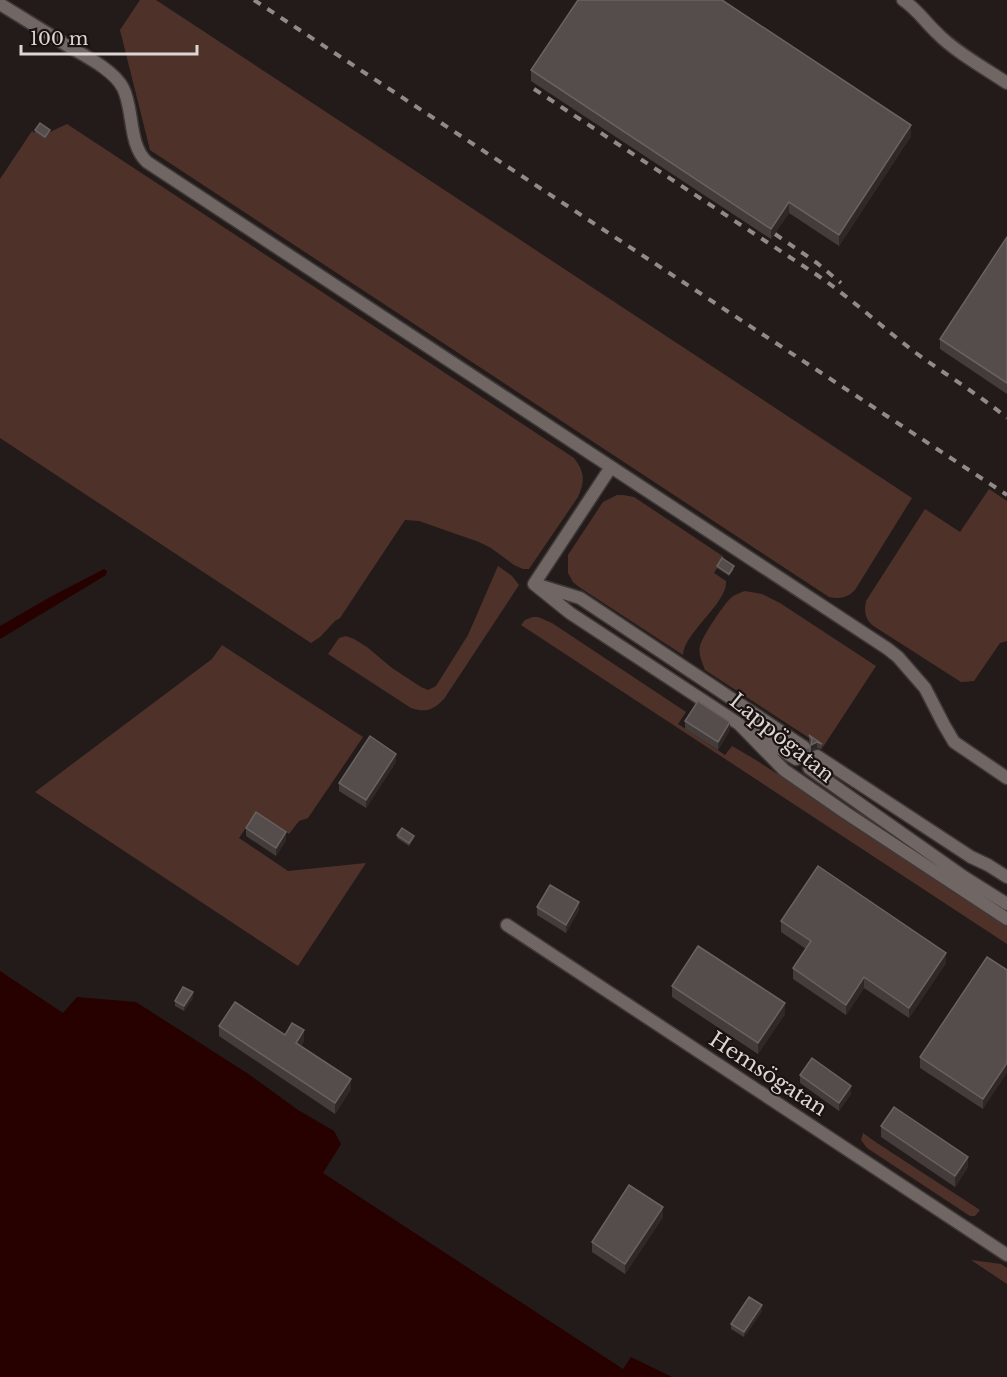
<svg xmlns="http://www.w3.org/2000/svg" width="1007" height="1377" font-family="'Libre Baskerville',serif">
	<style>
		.green { fill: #4e322a }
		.water { fill: #260100 }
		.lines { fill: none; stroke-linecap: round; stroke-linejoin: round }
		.minor-casing { stroke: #3e3837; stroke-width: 15 }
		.minor { stroke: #706764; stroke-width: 12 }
		.rail { stroke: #918a89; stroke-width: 4; stroke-dasharray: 8 8; stroke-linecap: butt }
		.wall { fill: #443c3b }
		.shaded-wall { fill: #302826 }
		.building { fill: #554d4b; stroke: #6a6260; stroke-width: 1.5 }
		.labels { text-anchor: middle; stroke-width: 4.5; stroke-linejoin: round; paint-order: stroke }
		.street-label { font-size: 21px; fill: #dbd5d4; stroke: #191210 }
	</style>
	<rect width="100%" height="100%" fill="#231b19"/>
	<path class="green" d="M140,0H156L912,498L855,590C847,598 840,599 829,597L150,150L120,30Z
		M67,124L574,458C585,473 585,480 578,497L529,569H523L514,565L491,548L479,542L419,521L405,520L340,618L335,621L320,637L311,643L0,438V179L32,131L45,139L50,132Z
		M989,489L1007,501V641L1000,643L974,681L961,682L872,625C865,618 864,611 866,601L925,509L960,532Z
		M617,495H623L634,497L724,557L714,573L726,581C728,603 684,632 683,655L579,587L573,582L568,573V555L603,502Z
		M498,566L512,576L519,585L444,699C433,710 426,713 411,708L328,654L339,638L346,636L354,639L367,647L392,668L421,687L428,690L436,686L468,635Z
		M745,591L762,594L780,603L876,666L823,747L705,670C702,662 698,654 700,646C702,637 725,602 732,597C736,594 740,593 745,591Z
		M533,617H538L552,623L686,712L678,724L725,755L732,746L756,760L1007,923V944L521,625L525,620Z
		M222,645L363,737L308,818L299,821L289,834L256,813L239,838L288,871L366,863L298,966L35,792L212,659Z
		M863,1133L877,1143L980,1210L975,1216H970L867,1148L861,1140Z
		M971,1260L1001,1264L1007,1268V1284Z"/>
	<path class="water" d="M104,569L107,571L106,575L0,639V626L52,596Z
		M0,971L63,1013L77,997L136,1002L250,1075L298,1110L334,1131L341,1144L323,1173L623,1369L631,1357L672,1377H0Z"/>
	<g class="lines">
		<defs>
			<path id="minor" d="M903,0C917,9 925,22 937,33C954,51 986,69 1007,83
				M0,4C23,18 45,32 68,46C85,56 114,70 123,88C134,109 128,145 147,162L888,649L898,657L925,688L944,725L954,742L1007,778
				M534,584L570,613L739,724L784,770L846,813L1007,919
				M534,584L611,467
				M541,586L580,598L699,677L804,747
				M756,734L796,759
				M817,756L971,857L988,865L1007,877
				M809,768L961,875L1007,904
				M507,925L1007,1255"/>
		</defs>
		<use href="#minor" class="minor-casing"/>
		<use href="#minor" class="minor"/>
		<path class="rail" d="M254,0L1007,495
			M534,89L817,275C852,299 883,328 916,353C946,375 978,394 1007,418
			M775,234L817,263L841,283"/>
	</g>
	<path class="wall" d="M531,70L911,136L839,246L789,213L771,239L531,81Z
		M35,130L50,132L45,140L35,133Z
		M1007,237V394L940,349V339Z
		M717,566L734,569L729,576L717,568Z
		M685,721L730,730L718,750L685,729Z
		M809,735L822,744V749L817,748L811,750V744L809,741Z
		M396,762L366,808L339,791V783Z
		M246,828L286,840L276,856L246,836Z
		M397,835L414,838L409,846L397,838Z
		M537,907L579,910L566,933L537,915Z
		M781,921L946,963L909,1018L864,988L846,1015L793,979V968L806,949L781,932Z
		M987,957L983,1109L920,1068V1057Z
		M672,986L785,1014L758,1054L672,997Z
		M193,998L184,1011L175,1006V1001Z
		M219,1026L285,1035L304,1041L301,1046L351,1089L335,1114L219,1036Z
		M800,1075L851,1094L839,1111L800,1083Z
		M881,1126L968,1167L955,1187L881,1137Z
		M663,1217L625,1274L592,1252V1242Z
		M762,1311L744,1337L731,1329V1324Z"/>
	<path class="shaded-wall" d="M911,125V136L839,246V235Z
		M789,202V213L771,239V229Z
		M730,722V730L718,750V742Z
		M817,742V748L811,750V745Z
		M396,754V762L366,808V800Z
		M810,755V760L803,762V757Z
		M286,832V840L276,856V848Z
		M579,902V910L566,933V925Z
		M946,953V963L909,1018V1008Z
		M864,977V988L846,1015V1005Z
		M193,992V998L184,1011V1006Z
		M785,1003V1014L758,1054V1043Z
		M304,1030V1041L296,1053V1043Z
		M1007,1063V1073L983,1109V1099Z
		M351,1079V1089L335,1114V1103Z
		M851,1086V1094L839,1111V1103Z
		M968,1157V1167L955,1187V1176Z
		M663,1207V1217L625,1274V1264Z
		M762,1305V1311L744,1337V1332Z"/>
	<path class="building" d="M578,0H722L911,125L839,235L789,202L771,229L531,70Z
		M40,123L50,130L45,137L35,130Z
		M1007,237V383L940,339Z
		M722,558L734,566L729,574L717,566Z
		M698,701L730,722L718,742L685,721Z
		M809,735L822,744L817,742L811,745L812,739Z
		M370,736L396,754L366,800L339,783Z
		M810,747V755L803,757V750Z
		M256,812L286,832L276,848L246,828Z
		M402,828L414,836L409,843L397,835Z
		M818,866L946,953L909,1008L864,977L846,1005L793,968L811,941L781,921Z
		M550,885L579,902L566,925L537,907Z
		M698,946L785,1003L758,1043L672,986Z
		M987,957L1007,970V1063L983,1099L920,1057Z
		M183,987L193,992L184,1006L175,1001Z
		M235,1002L285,1035L292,1023L304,1030L296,1043L351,1079L335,1103L219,1026Z
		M812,1058L851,1086L839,1103L800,1075Z
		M894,1107L968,1157L955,1176L881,1126Z
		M629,1185L663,1207L625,1264L592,1242Z
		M749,1297L762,1305L744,1332L731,1324Z"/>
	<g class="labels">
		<g class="street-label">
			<text transform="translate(782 738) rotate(39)" y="7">Lappögatan</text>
			<text transform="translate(768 1074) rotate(33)" y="7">Hemsögatan</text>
		</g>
	</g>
	<path d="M21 45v9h176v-9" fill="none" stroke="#dbd5d4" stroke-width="3"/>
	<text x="30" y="45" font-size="18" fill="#dbd5d4" stroke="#191210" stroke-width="4.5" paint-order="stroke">100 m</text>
</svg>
